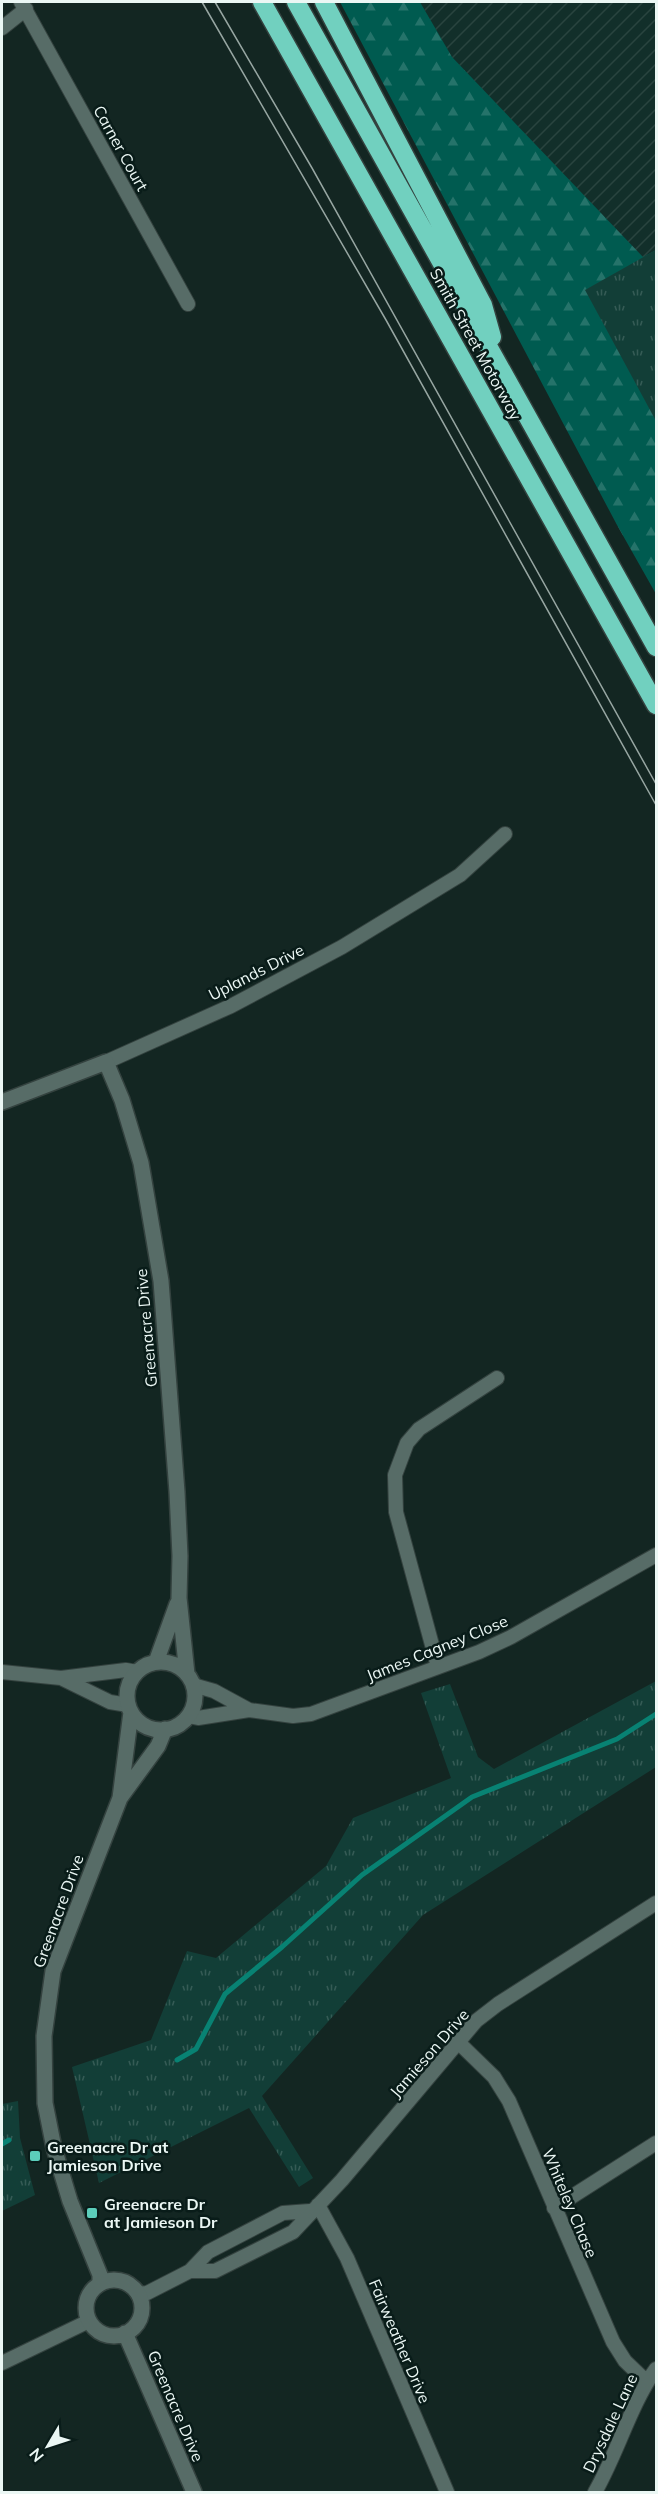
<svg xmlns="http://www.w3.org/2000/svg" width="658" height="2494" font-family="Mulish,sans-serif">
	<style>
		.industrial { fill: url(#industrial-furrows) }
		.forest { fill: url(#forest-firs) }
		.park { fill: url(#park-tufts) }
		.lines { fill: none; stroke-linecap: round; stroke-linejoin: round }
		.stream { stroke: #088273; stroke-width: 5 }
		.minor-casing { stroke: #34423f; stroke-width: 16 }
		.tertiary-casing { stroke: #34423f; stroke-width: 18 }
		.motorway-casing { stroke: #34423f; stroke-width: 21 }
		.minor { stroke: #576c67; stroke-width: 14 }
		.tertiary { stroke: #576c67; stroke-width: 15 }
		.motorway { stroke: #71d0bf; stroke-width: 18 }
		.tram { stroke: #97a6a2; stroke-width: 1.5 }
		.poi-dot { fill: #5ccebb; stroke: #091c19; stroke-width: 2 }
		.labels { text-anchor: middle; stroke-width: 5; stroke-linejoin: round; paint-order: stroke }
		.street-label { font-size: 16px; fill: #ebf7f4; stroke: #091c19 }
		.poi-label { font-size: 16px; font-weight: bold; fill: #ebf7f4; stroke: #091c19; text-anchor: start }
	</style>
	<defs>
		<pattern id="industrial-furrows" width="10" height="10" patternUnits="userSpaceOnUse" patternTransform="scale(1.5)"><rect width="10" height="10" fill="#122f2a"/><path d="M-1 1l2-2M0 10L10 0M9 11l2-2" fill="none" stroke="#29443f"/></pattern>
		<pattern id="forest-firs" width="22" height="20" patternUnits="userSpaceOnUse" patternTransform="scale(1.5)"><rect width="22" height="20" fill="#005b50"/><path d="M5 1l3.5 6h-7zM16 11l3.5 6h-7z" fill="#25736a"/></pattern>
		<pattern id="park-tufts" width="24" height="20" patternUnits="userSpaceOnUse" patternTransform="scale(1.5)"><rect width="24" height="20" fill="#123e37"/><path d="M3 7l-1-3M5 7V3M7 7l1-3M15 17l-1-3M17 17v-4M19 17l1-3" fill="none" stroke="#355b55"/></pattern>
	</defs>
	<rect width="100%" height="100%" fill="#132622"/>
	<path class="industrial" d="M420,2H656V250L585,290Z"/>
	<path class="forest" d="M340,2H420L452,57L643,257L656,250V594L617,525Z"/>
	<path class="park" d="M656,250V421L585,290Z
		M656,1681V1767L423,1915L262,2096L313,2178L299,2187L249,2108L99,2183L72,2067L151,2040L187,1951L216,1958L326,1866L353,1818L451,1778L421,1693L450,1684L478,1757L494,1769Z
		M18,2101L20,2138L35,2195L2,2211V2104Z"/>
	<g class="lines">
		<path class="stream" d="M177,2060L196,2049L225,1994L282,1947L362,1875L472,1797L617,1739L656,1714
			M2,2144L9,2140"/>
		<defs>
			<path id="minor" d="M21,2L188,304
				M2,28L26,9
				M106,1062L231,1006L342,947L460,875L505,834
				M438,1667L396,1512L395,1475L407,1443L419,1429L497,1378
				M2,1672L61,1678L126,1670L137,1672
				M61,1678L110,1702L128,1705
				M193,1685L214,1691L249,1710L293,1716L311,1714L479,1652L511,1637L656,1555
				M188,1716L198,1718L249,1710
				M458,2042L494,2077L509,2101L613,2342L625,2361L647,2382
				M318,2205L347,2258L447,2492
				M554,2208L656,2143
				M190,2271H215L293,2232L342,2180L476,2021L498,2004L656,1903
				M138,2294L147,2293L190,2271L208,2252L283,2213L310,2211
				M2,2363L89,2321
				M595,2492C617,2454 631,2403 656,2369"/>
			<path id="tertiary" d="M2,1102L106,1062L122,1100L141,1163L161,1281L177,1492L180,1556L179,1598L187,1674
				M156,1662L177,1604
				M127 1696a34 34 0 1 1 68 0a34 34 0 1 1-68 0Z
				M120,1798L158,1746L165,1729
				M86 2308a28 28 0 1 1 56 0a28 28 0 1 1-56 0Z
				M100,2283V2275L70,2201L54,2148L45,2103L44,2036L53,1971L120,1798L131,1712
				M125,2333L194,2492"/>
			<path id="motorway" d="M262,2L656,705
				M296,2L656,647
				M324,2L483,305L492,337"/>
		</defs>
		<use href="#minor" class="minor-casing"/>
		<use href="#tertiary" class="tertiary-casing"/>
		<use href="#motorway" class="motorway-casing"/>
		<use href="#minor" class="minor"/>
		<use href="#tertiary" class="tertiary"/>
		<use href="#motorway" class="motorway"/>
		<path class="tram" d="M202,2L386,320L656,805
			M215,2L312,168L656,784"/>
	</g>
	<g class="poi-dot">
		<rect x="29" y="2150" width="12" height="12" rx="3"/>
		<rect x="86" y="2207" width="12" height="12" rx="3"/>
	</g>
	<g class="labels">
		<g class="street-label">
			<text transform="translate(121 148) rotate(61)" y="6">Carner Court</text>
			<text transform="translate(476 344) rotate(61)" y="6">Smith Street Motorway</text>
			<text transform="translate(256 972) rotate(-27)" y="6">Uplands Drive</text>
			<text transform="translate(146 1328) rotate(-95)" y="6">Greenacre Drive</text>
			<text transform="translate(437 1648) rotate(-22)" y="6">James Cagney Close</text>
			<text transform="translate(58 1911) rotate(-70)" y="6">Greenacre Drive</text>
			<text transform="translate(429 2053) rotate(-49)" y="6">Jamieson Drive</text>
			<text transform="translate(570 2203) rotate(67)" y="6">Whiteley Chase</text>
			<text transform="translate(400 2341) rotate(67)" y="6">Fairweather Drive</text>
			<text transform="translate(176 2406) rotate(67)" y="6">Greenacre Drive</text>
			<text transform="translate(610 2423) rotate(-65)" y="6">Drysdale Lane</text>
		</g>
		<g class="poi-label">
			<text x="47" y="2153">Greenacre Dr at<tspan x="47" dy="18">Jamieson Drive</tspan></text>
			<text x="104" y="2210">Greenacre Dr<tspan x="104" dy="18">at Jamieson Dr</tspan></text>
		</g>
	</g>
	<rect width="658" height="2494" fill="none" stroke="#ebf7f4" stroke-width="6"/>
	<g transform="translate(48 2446) rotate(231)" stroke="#091c19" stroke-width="4.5" paint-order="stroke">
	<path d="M0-4.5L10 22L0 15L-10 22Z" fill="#ebf7f4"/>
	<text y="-9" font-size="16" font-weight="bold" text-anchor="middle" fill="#ebf7f4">N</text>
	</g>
</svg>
